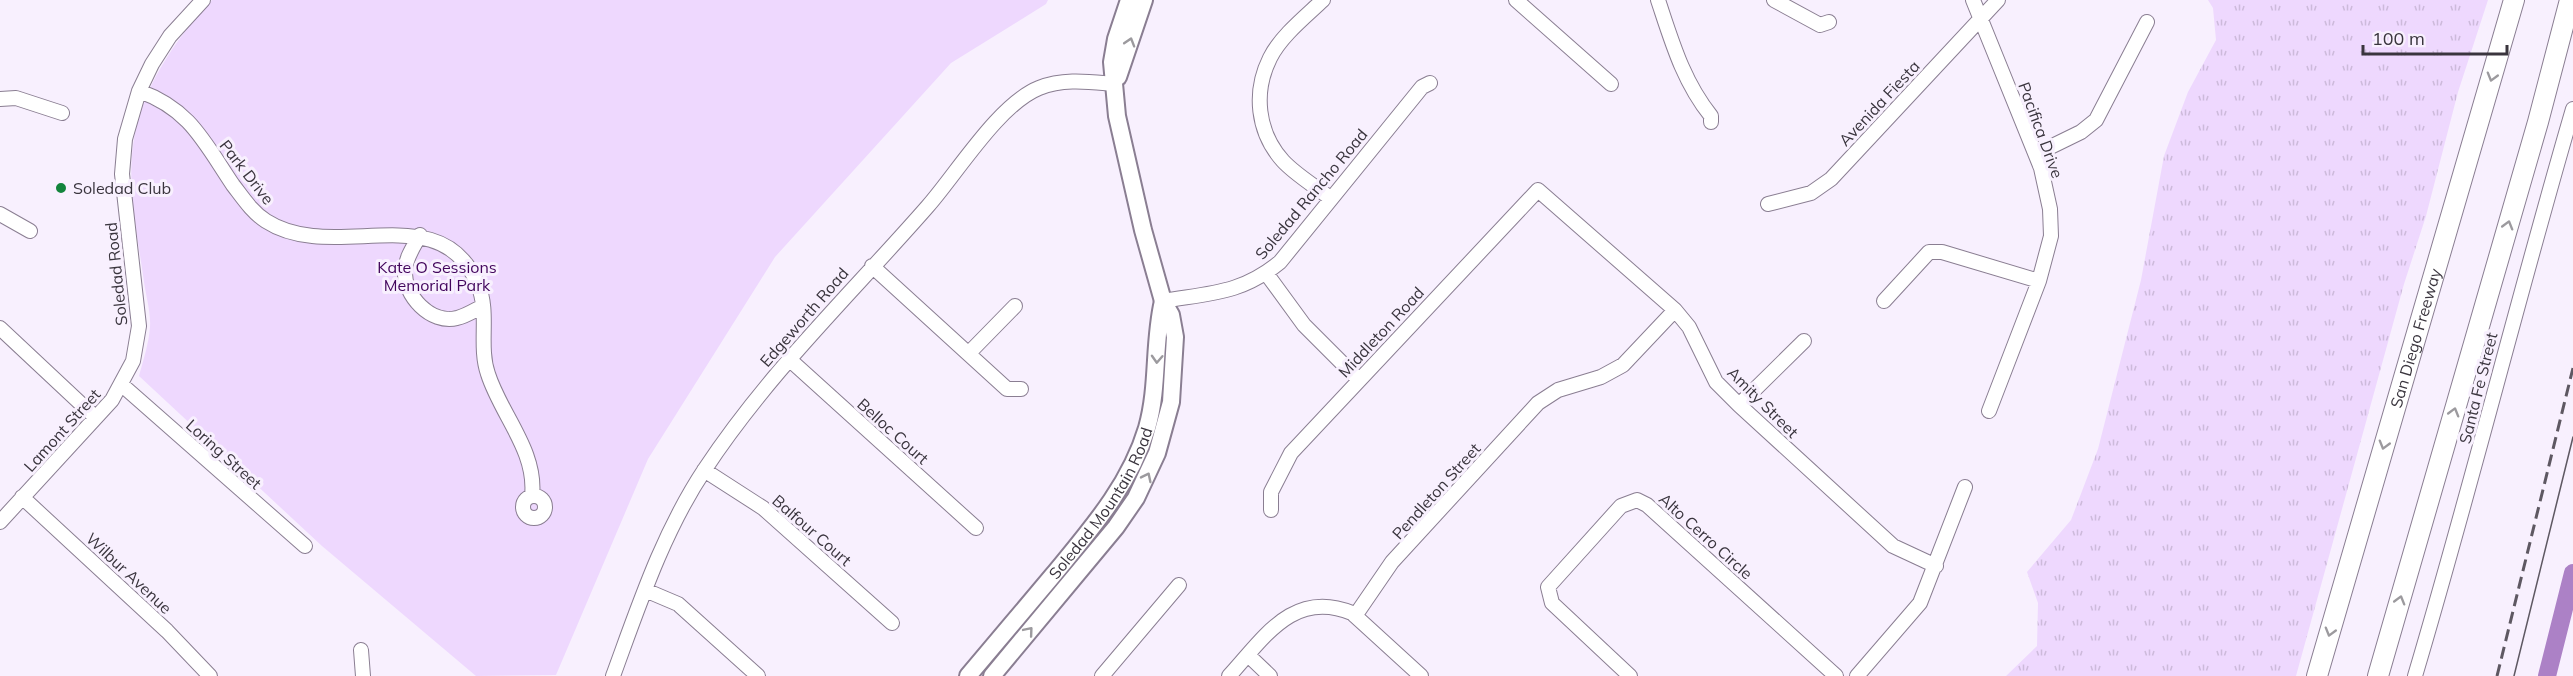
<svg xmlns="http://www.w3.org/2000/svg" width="2573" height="676" font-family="Mulish,sans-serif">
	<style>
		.grass { fill: url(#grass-tufts) }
		.park { fill: #eed8fe }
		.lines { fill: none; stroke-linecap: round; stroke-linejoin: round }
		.river { stroke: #ac81c6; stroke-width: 18 }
		.minor-casing { stroke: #8a7e92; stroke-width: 16 }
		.major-casing { stroke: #8a7e92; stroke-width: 20 }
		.highway-casing { stroke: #8a7e92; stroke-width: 22 }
		.minor { stroke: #fff; stroke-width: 14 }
		.major { stroke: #fff; stroke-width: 16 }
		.highway { stroke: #fff; stroke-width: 20 }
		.tram { stroke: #5e5862; stroke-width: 1.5 }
		.rail { stroke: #5e5862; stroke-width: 3; stroke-dasharray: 12 6; stroke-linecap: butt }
		.oneway { stroke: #9c9a9e }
		.poi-dot { fill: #13843c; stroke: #f8f0fe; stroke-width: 2 }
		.labels { text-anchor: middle; stroke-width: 6; stroke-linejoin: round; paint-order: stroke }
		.street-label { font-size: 16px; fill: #3a353e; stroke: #f8f0fe }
		.poi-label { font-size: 16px; fill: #3a353e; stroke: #f8f0fe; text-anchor: start }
		.park-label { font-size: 16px; fill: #42055c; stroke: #f8f0fe }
	</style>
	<defs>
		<pattern id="grass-tufts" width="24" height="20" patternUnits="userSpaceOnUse" patternTransform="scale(1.5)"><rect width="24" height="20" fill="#eed8fe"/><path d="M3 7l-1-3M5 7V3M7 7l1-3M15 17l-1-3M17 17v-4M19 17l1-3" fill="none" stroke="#cdbadb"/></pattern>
	</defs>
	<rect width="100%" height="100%" fill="#f8f0fe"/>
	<path class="grass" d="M2208,0H2488L2458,92L2426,216L2404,284L2296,676H2006L2037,646L2038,603L2027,572L2071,520L2098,449L2141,280L2164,156L2188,92L2216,40L2213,8Z"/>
	<path class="park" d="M212,0H1048L1046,4L951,63L775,257L648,459L556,675L476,676L322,546L139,376C143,361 149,343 150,327C151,313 146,296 144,282C138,238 127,190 133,146C139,92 175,39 212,0Z"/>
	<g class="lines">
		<path class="river" d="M2547,676L2573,573"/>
		<defs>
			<path id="minor" d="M1323,0C1305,17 1281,36 1270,58C1253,92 1257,132 1283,161C1296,175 1315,186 1330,198
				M1516,0L1611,84
				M1658,0C1672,42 1683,81 1711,116V122
				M1774,0L1820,25L1829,22
				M1973,0L2041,168L2050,209L2051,236L2039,281L1989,411
				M139,91C190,109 204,142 233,185C243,198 252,212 266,221C334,265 441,194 478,285C490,313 478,345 488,374C501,415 537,451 532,496
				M0,99L16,98L62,113
				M2036,154L2081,132L2096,120L2147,22
				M1768,204L1811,193L1831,179L1998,0
				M0,214L30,231
				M420,235C414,246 406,257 405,270C403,295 431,325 457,318C466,316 475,310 483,306
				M872,266L1007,389H1021
				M1266,273L1304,325L1359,380
				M1163,301C1210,293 1241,294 1280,262L1422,87L1430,83
				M1884,301L1929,252H1942L2039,281
				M0,328L95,417
				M969,353L1015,306
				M789,359L976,528
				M122,385L305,546
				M1739,405L1804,341
				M704,470L763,508L892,623
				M523 507a11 11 0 1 1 22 0a11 11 0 1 1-22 0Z
				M22,497L167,631L210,676
				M1271,510V492L1291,453L1538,190L1675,310L1689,327L1716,382L1739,405L1893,546L1936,566
				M0,522L112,400L133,361L139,326L122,174L125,139L139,91L152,64L170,36L203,0
				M645,590L678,604L758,676
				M1355,616L1392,562L1538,403L1558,390L1601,377L1623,365L1675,310
				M361,650L363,676
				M1248,655L1270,676
				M613,676C639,605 663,532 705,469C769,372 852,293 928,206C957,173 999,104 1039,88C1064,78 1090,82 1115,84
				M1102,676L1179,585
				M1229,676C1264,638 1293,589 1352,613L1421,676
				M1630,676L1552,603L1548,587L1621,506L1637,500L1647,505L1836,676
				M1857,676L1920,603L1965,487
				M2415,676C2471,488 2518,297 2573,109"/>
			<g id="major">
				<path d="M1118,77L1144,0"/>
				<path id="s1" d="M968,676C997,642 1025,608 1054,574C1091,529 1130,485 1147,428C1159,386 1153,343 1163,301"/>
				<path d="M992,676L1116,527L1136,498L1157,453L1171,402L1175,337L1171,315L1163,301L1143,230L1117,116L1112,62L1116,39L1129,0"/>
			</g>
			<g id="highway">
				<path id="s2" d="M2317,676L2514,0"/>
				<path d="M2378,676L2538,122L2570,0"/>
			</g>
		</defs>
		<use href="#minor" class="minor-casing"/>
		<use href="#major" class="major-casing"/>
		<use href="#highway" class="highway-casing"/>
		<use href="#minor" class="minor"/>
		<use href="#major" class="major"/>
		<use href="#highway" class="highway"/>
		<path class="tram" d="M2514,676L2573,437"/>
		<path class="rail" d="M2497,676L2573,368"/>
	</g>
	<defs><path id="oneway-chevron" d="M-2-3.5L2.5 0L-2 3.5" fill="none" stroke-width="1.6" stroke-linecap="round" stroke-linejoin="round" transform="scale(1.5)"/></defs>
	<g class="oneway">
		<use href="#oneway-chevron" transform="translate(1130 42) rotate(-73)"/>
		<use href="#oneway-chevron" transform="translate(2492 77) rotate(106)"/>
		<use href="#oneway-chevron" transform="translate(2508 225) rotate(-74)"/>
		<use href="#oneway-chevron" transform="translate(1157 359) rotate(93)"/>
		<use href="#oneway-chevron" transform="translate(2454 412) rotate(-74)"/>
		<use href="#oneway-chevron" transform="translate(2384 445) rotate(106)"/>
		<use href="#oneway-chevron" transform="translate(1147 477) rotate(-64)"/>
		<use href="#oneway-chevron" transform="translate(2400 600) rotate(-74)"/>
		<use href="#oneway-chevron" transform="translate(1029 631) rotate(-50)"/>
		<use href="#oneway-chevron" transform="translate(2330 632) rotate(106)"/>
	</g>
	<circle class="poi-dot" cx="61" cy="188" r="6"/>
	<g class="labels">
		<g class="street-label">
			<text transform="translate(1879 103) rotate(-47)" y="6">Avenida Fiesta</text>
			<text transform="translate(2041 130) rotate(70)" y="6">Pacifica Drive</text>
			<text transform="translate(247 172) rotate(52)" y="6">Park Drive</text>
			<text transform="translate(1311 194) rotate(-50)" y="6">Soledad Rancho Road</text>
			<text transform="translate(116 274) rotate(-96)" y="6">Soledad Road</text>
			<text transform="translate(804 317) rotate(-49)" y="6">Edgeworth Road</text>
			<text transform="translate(1381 332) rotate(-47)" y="6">Middleton Road</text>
			<text dy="6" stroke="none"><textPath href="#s2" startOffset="352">San Diego Freeway</textPath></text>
			<text transform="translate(2478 388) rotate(-76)" y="6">Santa Fe Street</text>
			<text transform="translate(1763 402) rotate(45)" y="6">Amity Street</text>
			<text transform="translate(62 430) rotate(-48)" y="6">Lamont Street</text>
			<text transform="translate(893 431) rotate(42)" y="6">Belloc Court</text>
			<text transform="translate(224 454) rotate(42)" y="6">Loring Street</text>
			<text transform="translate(1436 491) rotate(-48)" y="6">Pendleton Street</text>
			<text dy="6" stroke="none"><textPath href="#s1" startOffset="219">Soledad Mountain Road</textPath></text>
			<text transform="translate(812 530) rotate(41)" y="6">Balfour Court</text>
			<text transform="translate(1706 536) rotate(42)" y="6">Alto Cerro Circle</text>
			<text transform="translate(129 573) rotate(43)" y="6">Wilbur Avenue</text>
		</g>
		<g class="poi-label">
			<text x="73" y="194">Soledad Club</text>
		</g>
		<g class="park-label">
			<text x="437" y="273">Kate O Sessions<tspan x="437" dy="18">Memorial Park</tspan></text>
		</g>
	</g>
	<path d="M2363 45v9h144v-9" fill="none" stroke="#3a353e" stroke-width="3"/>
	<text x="2372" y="45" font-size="18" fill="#3a353e" stroke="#f8f0fe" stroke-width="4.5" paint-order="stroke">100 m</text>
</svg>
